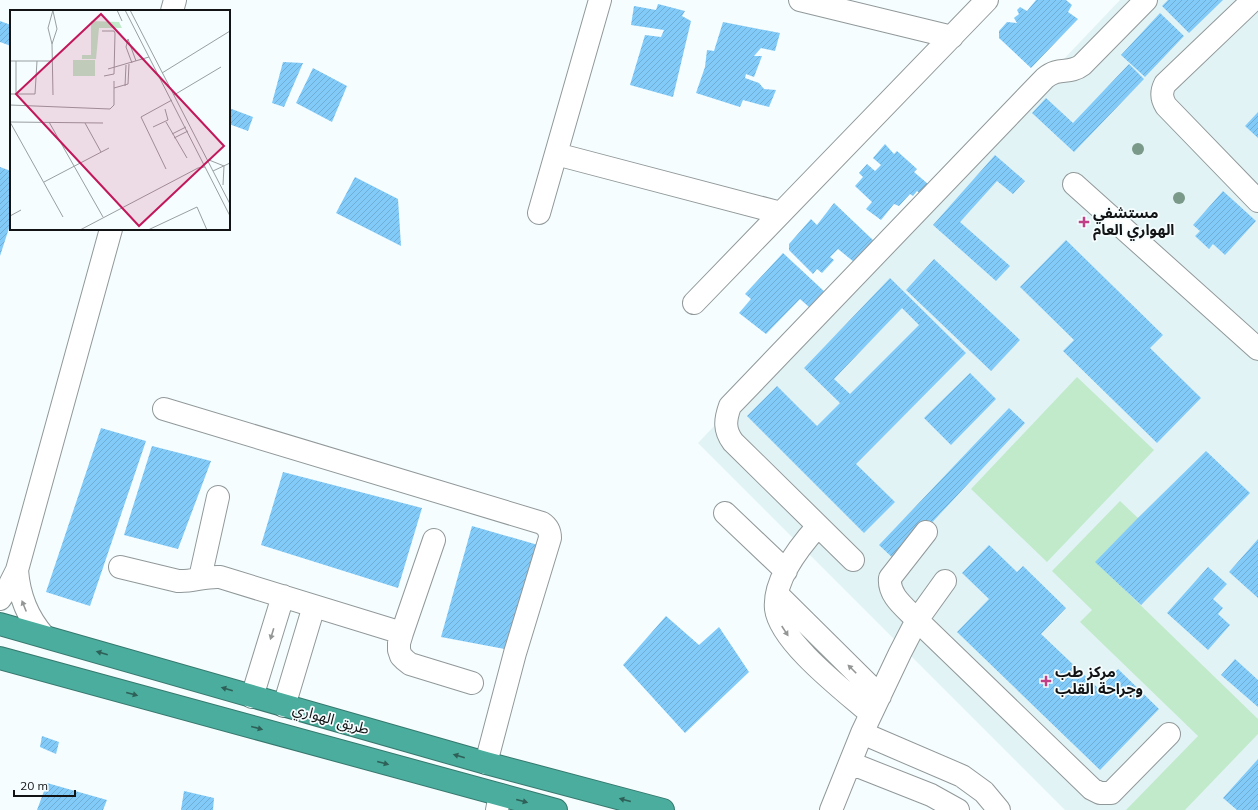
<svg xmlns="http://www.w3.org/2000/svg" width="1258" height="810" font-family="Mulish,'Noto Sans Arabic',sans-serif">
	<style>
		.built { fill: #e2f3f5 }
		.green { fill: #c1eacb }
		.building { fill: url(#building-hatch); fill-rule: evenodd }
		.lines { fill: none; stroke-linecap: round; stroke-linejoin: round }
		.minor-casing { stroke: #919899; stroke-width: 24 }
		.highway-casing { stroke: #36776d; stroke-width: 24 }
		.minor { stroke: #fff; stroke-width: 22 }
		.highway { stroke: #4aad9d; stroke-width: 22 }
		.tree { fill: #7a9988 }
		.oneway { fill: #949595 }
		.oneway2 { fill: #2e6058 }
		.poi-dot { fill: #c13f87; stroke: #f5fdfe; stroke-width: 1.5 }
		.labels { text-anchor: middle; stroke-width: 3.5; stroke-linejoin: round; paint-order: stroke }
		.poi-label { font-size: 15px; font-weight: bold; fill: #111314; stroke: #f5fdfe; text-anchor: start }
		.street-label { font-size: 15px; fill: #111314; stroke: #f5fdfe }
		.inset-road { fill: none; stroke: #9a9fa0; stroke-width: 1 }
		.view { fill: #c2185b; fill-opacity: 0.15; stroke: #c2185b; stroke-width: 2 }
		.inset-edge { fill: none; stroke: #111314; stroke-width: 2 }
	</style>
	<defs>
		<pattern id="building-hatch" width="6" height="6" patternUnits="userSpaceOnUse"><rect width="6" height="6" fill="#82cbf9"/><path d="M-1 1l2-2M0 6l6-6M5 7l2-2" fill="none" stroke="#6fadd5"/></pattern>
	</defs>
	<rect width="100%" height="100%" fill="#f5fdfe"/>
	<path class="built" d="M1120,0H1258V810H1065L698,443Z"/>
	<path class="green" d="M1077,377L1154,450L1047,562L971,489Z
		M1120,501L1138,518L1096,562L1258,719V734L1185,810H1126L1198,736L1080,622L1092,610L1052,571Z"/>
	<path class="building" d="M1036,0H1066L1072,5L1068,12L1078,19L1031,68L999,38V31L1007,22L1017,23L1014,18L1019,14L1017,10L1020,7L1027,11Z
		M1168,0H1223L1189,33L1162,6Z
		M658,4L685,11L682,16L691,21L673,97L630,85L645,35L661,37L664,30L631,25L634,6L656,10Z
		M1160,13L1184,36L1145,77L1121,55Z
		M0,21L11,25V46L0,42Z
		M723,22L780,33L775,51L761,48L754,56H762L754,77L746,74L745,78L759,83L764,89L776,90L769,107L743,100L740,107L696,93L705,67L707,50L714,51Z
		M283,62L303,63L284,107L272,103Z
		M1129,64L1144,79L1074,152L1032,113L1046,98L1073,123Z
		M313,68L347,86L332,122L296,103Z
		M229,108L253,117L248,131L229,124Z
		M1258,112V138L1245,126Z
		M885,144L894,154L897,151L917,169L914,172L928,184L924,197L917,191L913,196L910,194L899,206L894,204L881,220L866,209L872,202L855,186L863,177L859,173L867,164L875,171L881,165L873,158Z
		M995,155L1025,181L1013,194L997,181L960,222L1010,266L996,281L933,225Z
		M0,167L11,171V222L0,256Z
		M355,177L398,199L401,246L336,213Z
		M1223,191L1256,221L1225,255L1213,244L1209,249L1195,236L1200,231L1193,225Z
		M834,203L874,241L854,262L838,249L830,257L834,260L822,273L817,269L813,274L789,250V244L811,219L817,225Z
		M1066,240L1163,335L1150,348L1201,398L1157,443L1063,351L1074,340L1020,287Z
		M783,253L826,293L809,307L800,299L766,334L739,313L751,299L745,294Z
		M934,259L1020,340L991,371L906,290Z
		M890,278L966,353L856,464L895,502L864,533L747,416L777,386L817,426L840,403L804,368ZM902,308L919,325L850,394L834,379Z
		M970,373L996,399L951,445L924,418Z
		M1009,408L1025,423L896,561L879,545Z
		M101,428L146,441L90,606L46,592Z
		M152,446L211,461L178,549L124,535Z
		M1206,451L1250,493L1141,605L1095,562L1138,518Z
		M283,472L422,508L398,588L261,545Z
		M472,526L538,545L510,650L441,637Z
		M1258,539V598L1229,572Z
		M989,545L1017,572L1023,566L1066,608L1041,634L1099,689L1118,669L1159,709L1100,770L957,632L989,599L962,573Z
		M1208,567L1227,584L1213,599L1223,608L1218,614L1230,625L1208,650L1167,613Z
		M666,616L699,645L719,627L749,672L685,733L623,665Z
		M1235,659L1258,680V707L1221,675Z
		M42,736L59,742L56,754L40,747Z
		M1258,759V810H1237L1223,798Z
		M47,783L107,800L103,810H37Z
		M184,791L214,798L213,810H181Z"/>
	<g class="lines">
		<defs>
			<path id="minor" d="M800,0L952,37
				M1253,0L1165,84C1161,92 1161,98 1166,106L1258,201
				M172,11L175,0
				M556,154L781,213
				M1074,184L1258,349
				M539,213L600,0
				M694,303L987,0
				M164,409L542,523C548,527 550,531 550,538L515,653L486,763
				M725,513L786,571
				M818,526C800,546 773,580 776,609C780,642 846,692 871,714
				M926,532L890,578C888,596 906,608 917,620L1092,789L1100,793H1111L1169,734
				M434,540L402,633L399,643V650L401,656L405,660L410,664L472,683
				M853,560L733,442C724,430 725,420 730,406L1045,78C1059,66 1069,75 1082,65L1146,0
				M120,567L178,581C192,582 205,576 220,577L402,633
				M17,570C19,596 27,617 44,636
				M200,578L218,497
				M777,594L880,696
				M0,599L10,584L17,570L111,229
				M252,697L283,596
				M284,706L314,606
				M862,733L962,776L984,792L999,810
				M850,763L931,795L958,810
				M497,810L500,795
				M831,810L862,733L900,653L917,620L945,581"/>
			<path id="highway" d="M0,624L486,763L663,810
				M0,658L556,810"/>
		</defs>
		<use href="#minor" class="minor-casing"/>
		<use href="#highway" class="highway-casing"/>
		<use href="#minor" class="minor"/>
		<use href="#highway" class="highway"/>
	</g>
	<g class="tree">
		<circle cx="1138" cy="149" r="6"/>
		<circle cx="1179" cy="198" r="6"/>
	</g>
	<defs><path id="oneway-solid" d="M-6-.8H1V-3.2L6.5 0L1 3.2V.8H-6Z"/></defs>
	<g class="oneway">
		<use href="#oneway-solid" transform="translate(24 606) rotate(-112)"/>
		<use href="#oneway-solid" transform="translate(785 631) rotate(57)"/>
		<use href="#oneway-solid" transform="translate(272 634) rotate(107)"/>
		<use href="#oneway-solid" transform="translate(852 669) rotate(-135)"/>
	</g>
	<g class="oneway2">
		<use href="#oneway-solid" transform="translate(102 653) rotate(-164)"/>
		<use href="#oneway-solid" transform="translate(227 689) rotate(-164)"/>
		<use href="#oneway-solid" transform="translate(132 694) rotate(15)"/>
		<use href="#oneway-solid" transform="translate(257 728) rotate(15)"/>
		<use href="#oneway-solid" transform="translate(459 756) rotate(-164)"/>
		<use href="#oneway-solid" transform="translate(383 763) rotate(15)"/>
		<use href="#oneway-solid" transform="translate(625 800) rotate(-165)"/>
		<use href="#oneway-solid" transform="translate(522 801) rotate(15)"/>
	</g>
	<g class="poi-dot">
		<path d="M1082 216h4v4h4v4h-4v4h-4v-4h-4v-4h4z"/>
		<path d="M1044 675h4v4h4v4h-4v4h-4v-4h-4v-4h4z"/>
	</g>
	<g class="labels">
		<g class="poi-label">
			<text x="1093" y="218">مستشفي<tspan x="1093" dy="17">الهواري العام</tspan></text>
			<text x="1055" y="677">مركز طب<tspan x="1055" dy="17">وجراحة القلب</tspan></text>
		</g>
		<g class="street-label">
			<text transform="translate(331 719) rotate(16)" y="5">طريق الهواري</text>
		</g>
	</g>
	<g transform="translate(10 10)">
		<rect width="220" height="220" fill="#f5fdfe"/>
		<path d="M81,11L109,12L112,18H89L86,49H72V45H81ZM63,50H85V66H63Z" fill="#c1eacb"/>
		<path class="inset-road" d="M107,0L112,11M115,0L220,206M120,0L220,194M92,21H104L105,23L104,64L94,66M42,34L47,19L43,1M0,51H42M122,53L116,37L118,29L126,51M98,59L139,47M152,63L220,21M115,76L116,55M104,78L118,74L119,54M0,84H25L27,51M6,84V51M43,85L42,34L38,18L43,0M164,85L211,57M0,95L100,99L104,95V71M39,112L93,207M156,112L177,148M75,113L91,142M143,117L158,110L155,99M162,124L176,117M164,128L178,121M199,150L214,156L213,175M156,159L131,107L162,90M203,161L220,153M34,172L99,138M0,206L11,200M53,207L0,112L93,113M70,220L188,158L195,157M138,220L187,197L197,220"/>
		<path class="view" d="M91,4L214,136L129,216L6,84Z"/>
		<rect width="220" height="220" class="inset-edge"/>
	</g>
	<path d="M14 790v6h61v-6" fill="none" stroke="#111314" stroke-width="2"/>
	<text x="20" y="790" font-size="12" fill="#111314" stroke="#f5fdfe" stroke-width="3" paint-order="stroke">20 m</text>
</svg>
